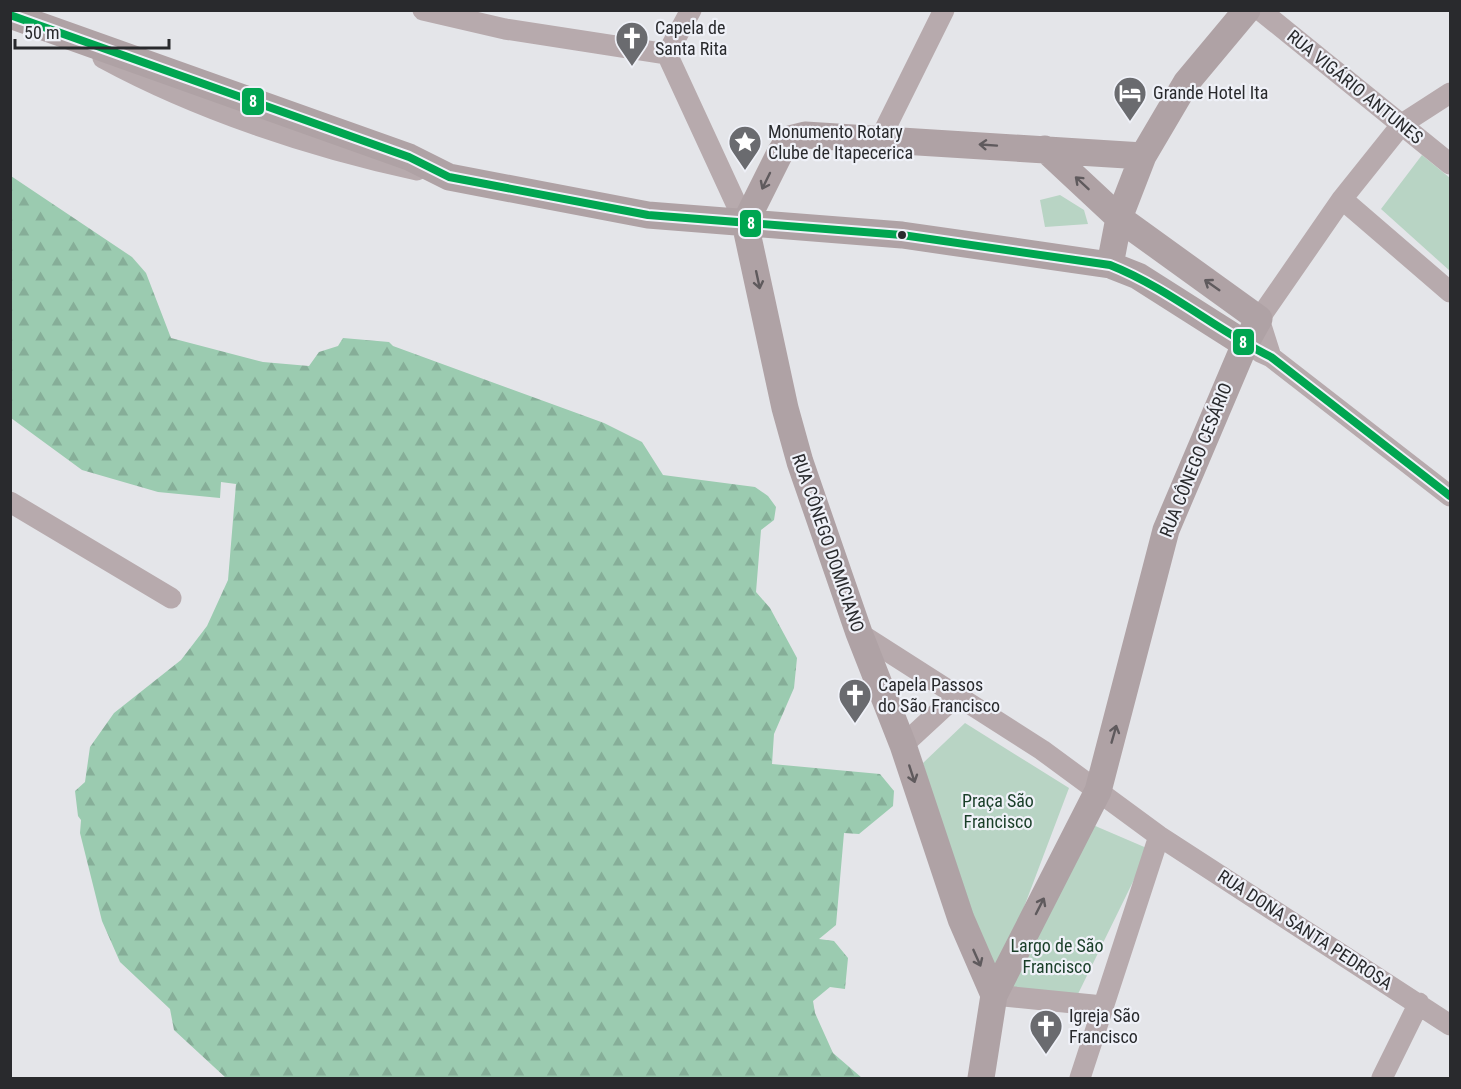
<svg xmlns="http://www.w3.org/2000/svg" width="1461" height="1089" font-family="'Roboto Condensed',sans-serif">
	<style>
		.green { fill: #b8d4c4 }
		.forest { fill: url(#forest-firs) }
		.lines { fill: none; stroke-linecap: round; stroke-linejoin: round }
		.minor { stroke: #b7aaad; stroke-width: 21 }
		.major { stroke: #afa2a5; stroke-width: 27 }
		.bus-1-casing { stroke: #eff1f8; stroke-width: 12 }
		.bus-1 { stroke: #00a651; stroke-width: 8 }
		.oneway { stroke: #5f5a5d }
		.bus-dot { fill: #292a2d; stroke: #eff1f8; stroke-width: 2 }
		.labels { text-anchor: middle; stroke-width: 4.5; stroke-linejoin: round; paint-order: stroke }
		.poi-label { font-size: 18px; fill: #292a2d; stroke: #eff1f8; text-anchor: start }
		.street-label { font-size: 18px; fill: #292a2d; stroke: #eff1f8 }
		.park-label { font-size: 18px; fill: #193e28; stroke: #eff1f8 }
		.line-badge { stroke: #eff1f8; stroke-width: 2 }
		.badge-label { font-size: 16px; text-anchor: middle; font-weight: bold; fill: #fff }
	</style>
	<defs>
		<pattern id="forest-firs" width="22" height="20" patternUnits="userSpaceOnUse" patternTransform="scale(1.5)"><rect width="22" height="20" fill="#9bcbb0"/><path d="M5 1l3.5 6h-7zM16 11l3.5 6h-7z" fill="#86ae98"/></pattern>
	</defs>
	<rect width="100%" height="100%" fill="#e4e5e9"/>
	<path class="green" d="M1422,155L1450,178V271L1381,209Z
		M1060,195L1084,210L1088,224L1045,227L1040,200Z
		M965,723L1069,788L998,976L980,957L923,763Z
		M1086,822L1149,849L1077,996L1002,988Z"/>
	<path class="forest" d="M11,176L132,257L146,273L171,338L263,362L309,366L319,352L338,346L343,338L389,342L393,346L604,423L642,442L663,475L755,487L768,496L776,507L774,520L761,530L756,592L770,608L797,658L794,688L774,734L772,764L880,774L894,791L893,806L859,834L844,833L836,925L819,939L834,941L848,958L845,989L830,987L813,1001L815,1013L833,1053L862,1078H226L174,1030L170,1009L120,962L102,921L80,833L81,820L78,816L75,791L85,782L90,747L114,713L181,660L207,626L228,580L236,484L221,482L220,498L158,492L82,470L11,418Z"/>
	<g class="lines">
		<path class="minor" d="M423,10L505,29L667,54
			M1260,10L1450,164
			M667,54L745,223
			M667,54L691,10
			M103,58C199,110 311,147 417,170
			M881,137L944,10
			M1342,199L1450,292
			M1260,352L1271,357L1450,496
			M1271,357L1259,319L1342,199L1402,124L1450,93
			M10,502L171,598
			M859,633L1042,750L1159,836L1450,1025
			M903,745L955,697
			M994,995L1103,1006
			M1080,1078L1159,836
			M1382,1078L1419,1003"/>
		<path class="major" d="M10,15L409,157L449,177L648,215L902,235L1110,265L1138,276L1245,344
			M745,223L785,408L800,462L859,633L903,745L961,919L994,995L981,1078
			M745,223L780,153L789,139L805,135L1143,156
			M1110,265L1119,218L1143,156L1186,83L1247,10
			M994,995L1098,791L1166,530L1245,344L1259,319L1119,218L1045,149"/>
		<defs>
			<path id="bus-1" d="M10,15L409,157L449,177L648,215L902,235L1110,265C1168,288 1216,330 1271,357L1450,496"/>
		</defs>
		<use href="#bus-1" class="bus-1-casing"/>
		<use href="#bus-1" class="bus-1"/>
	</g>
	<defs><path id="oneway-shaft" d="M-6 0H5M1.5-3L5.5 0L1.5 3" fill="none" stroke-width="1.6" stroke-linecap="round" stroke-linejoin="round" transform="scale(1.5)"/></defs>
	<g class="oneway">
		<use href="#oneway-shaft" transform="translate(988 145) rotate(-176)"/>
		<use href="#oneway-shaft" transform="translate(766 181) rotate(116)"/>
		<use href="#oneway-shaft" transform="translate(1082 183) rotate(-137)"/>
		<use href="#oneway-shaft" transform="translate(758 280) rotate(78)"/>
		<use href="#oneway-shaft" transform="translate(1212 285) rotate(-145)"/>
		<use href="#oneway-shaft" transform="translate(1114 734) rotate(-74)"/>
		<use href="#oneway-shaft" transform="translate(912 774) rotate(72)"/>
		<use href="#oneway-shaft" transform="translate(1040 906) rotate(-63)"/>
		<use href="#oneway-shaft" transform="translate(977 958) rotate(66)"/>
	</g>
	<defs>
		<symbol id="church-pin" viewBox="-11 -11 22 30"><path d="M0 17L-7.5 6A9.5 9.5 0 1 1 7.5 6Z" fill="#6a6b6f" stroke="#eff1f8"/><path d="M-1.2-6h2.4v3.5h3.3v2.4h-3.3V6h-2.4V-.1h-3.3v-2.4h3.3Z" fill="#fff"/></symbol>
		<symbol id="hotel-pin" viewBox="-11 -11 22 30"><path d="M0 17L-7.5 6A9.5 9.5 0 1 1 7.5 6Z" fill="#6a6b6f" stroke="#eff1f8"/><path d="M-6-4.5h1.5V1H6V5H4.5V3h-9V5H-6ZM-4 0a1.8 1.8 0 1 1 3.6 0ZM.5 0V-2.5h3Q6-2.5 6 0Z" fill="#fff"/></symbol>
		<symbol id="sight-pin" viewBox="-11 -11 22 30"><path d="M0 17L-7.5 6A9.5 9.5 0 1 1 7.5 6Z" fill="#6a6b6f" stroke="#eff1f8"/><path d="M0-6L1.8-2.2L6-1.7L2.9 1.2L3.7 5.4L0 3.3L-3.7 5.4L-2.9 1.2L-6-1.7L-1.8-2.2Z" fill="#fff"/></symbol>
	</defs>
	<g fill-rule="evenodd">
		<use href="#church-pin" x="613" y="19" width="38" height="52"/>
		<use href="#hotel-pin" x="1111" y="74" width="38" height="52"/>
		<use href="#sight-pin" x="726" y="123" width="38" height="52"/>
		<use href="#church-pin" x="836" y="676" width="38" height="52"/>
		<use href="#church-pin" x="1027" y="1007" width="38" height="52"/>
	</g>
	<circle class="bus-dot" cx="902" cy="235" r="5"/>
	<g class="labels">
		<g class="poi-label">
			<text x="655" y="34">Capela de<tspan x="655" dy="21">Santa Rita</tspan></text>
			<text x="1153" y="99">Grande Hotel Ita</text>
			<text x="768" y="138">Monumento Rotary<tspan x="768" dy="21">Clube de Itapecerica</tspan></text>
			<text x="878" y="691">Capela Passos<tspan x="878" dy="21">do São Francisco</tspan></text>
			<text x="1069" y="1022">Igreja São<tspan x="1069" dy="21">Francisco</tspan></text>
		</g>
		<g class="street-label">
			<text transform="translate(1355 87) rotate(39)" y="6">RUA VIGÁRIO ANTUNES</text>
			<text transform="translate(1196 460) rotate(-68)" y="6">RUA CÔNEGO CESÁRIO</text>
			<text transform="translate(828 543) rotate(71)" y="6">RUA CÔNEGO DOMICIANO</text>
			<text transform="translate(1305 930) rotate(33)" y="6">RUA DONA SANTA PEDROSA</text>
		</g>
		<g class="park-label">
			<text x="998" y="807">Praça São<tspan x="998" dy="21">Francisco</tspan></text>
			<text x="1057" y="952">Largo de São<tspan x="1057" dy="21">Francisco</tspan></text>
		</g>
	</g>
	<g class="line-badge">
		<rect x="241" y="87" width="24" height="29" rx="6" fill="#00a651"/>
		<rect x="739" y="209" width="23" height="29" rx="6" fill="#00a651"/>
		<rect x="1232" y="328" width="23" height="28" rx="6" fill="#00a651"/>
	</g>
	<g class="badge-label">
		<text x="253" y="107">8</text>
		<text x="751" y="229">8</text>
		<text x="1243" y="348">8</text>
	</g>
	<rect width="1461" height="1089" fill="none" stroke="#292a2d" stroke-width="24"/>
	<path d="M15 39v9h154v-9" fill="none" stroke="#292a2d" stroke-width="3"/>
	<text x="24" y="39" font-size="18" fill="#292a2d" stroke="#eff1f8" stroke-width="4.5" paint-order="stroke">50 m</text>
</svg>
